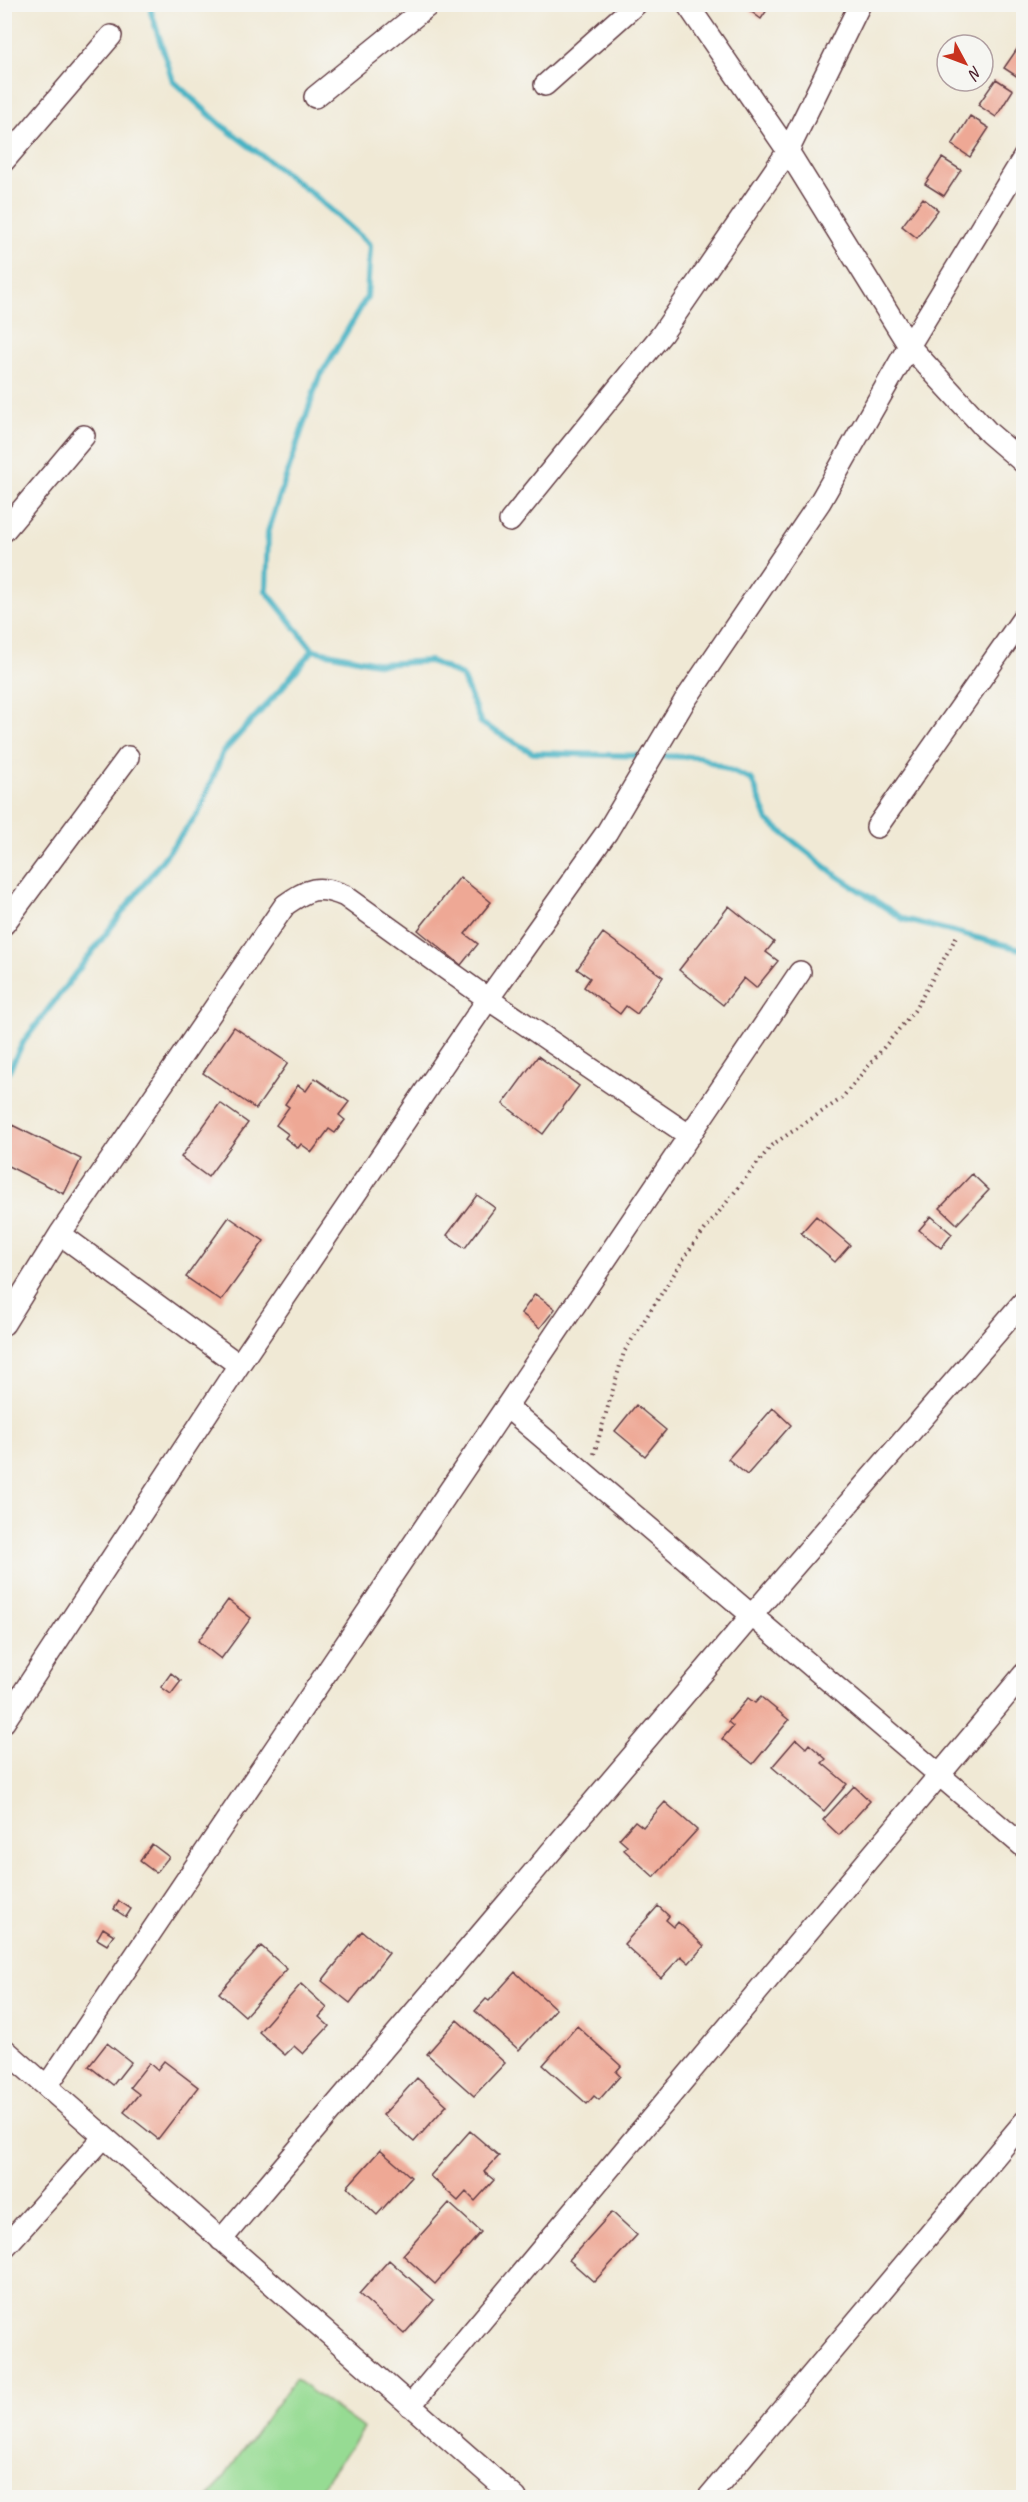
<svg xmlns="http://www.w3.org/2000/svg" width="1028" height="2502" font-family="Caveat,sans-serif">
	<style>
		.green { fill: #96db93; stroke: #707d5f; stroke-width: 1.5 }
		.lines { fill: none; stroke-linecap: round; stroke-linejoin: round }
		.stream { stroke: #47b3c4; stroke-width: 6 }
		.building { fill: #eea895 }
		.minor-casing { stroke: #633d44; stroke-width: 24 }
		.path { stroke: #633d44; stroke-width: 4; stroke-dasharray: 1.5 4.5; stroke-linecap: butt }
		.minor { stroke: #fff; stroke-width: 21 }
	</style>
	<rect width="100%" height="100%" fill="#f6f6f2"/>
	<filter id="ink" filterUnits="userSpaceOnUse"><feTurbulence type="fractalNoise" baseFrequency=".0167" numOctaves="2"/><feDisplacementMap in="SourceGraphic" scale="12" xChannelSelector="R" yChannelSelector="G"/><feConvolveMatrix kernelMatrix="1 2 1 2 8 2 1 2 1" color-interpolation-filters="sRGB"/></filter>
	<filter id="wash" filterUnits="userSpaceOnUse"><feTurbulence type="fractalNoise" baseFrequency=".008" numOctaves="4" result="noise"/><feDisplacementMap in="SourceGraphic" scale="24" xChannelSelector="R" yChannelSelector="G"/><feGaussianBlur stdDeviation="1.35" result="paint"/><feColorMatrix in="noise" values="0 0 0 0 0 0 0 0 0 0 0 0 0 0 0 0 0 1.4 0 .05"/><feComposite in="paint" operator="in"/></filter>
	<g filter="url(#wash)">
		<rect width="100%" height="100%" fill="#f0e9d5"/>
		<path class="green" d="M295,2379L364,2429L314,2497H209Z"/>
		<g class="lines">
			<path class="stream" d="M152,4L151,12L173,81L220,124L314,195L370,245L367,297L318,380L268,532L266,591L313,650L381,664L430,661L462,676L481,723L533,753L648,756
				M658,756L699,757L752,780L768,821L836,875L903,919L1024,950
				M4,1080L24,1041L199,812L223,752L279,691L313,650"/>
		</g>
		<g id="blocks">
			<path class="building" d="M741,4H771L761,19Z
				M1024,39V74L1021,79L1004,68Z
				M996,79L1013,90L996,117L978,105Z
				M970,116L989,128L970,157L952,145Z
				M942,158L961,170L944,196L925,184Z
				M923,198L938,210L917,238L902,226Z
				M460,877L491,902L465,934L478,944L461,965L418,930Z
				M729,906L774,942L766,952L778,961L756,988L744,978L723,1005L679,970Z
				M603,933L663,977L637,1014L626,1006L620,1014L584,987L590,978L577,969Z
				M234,1027L288,1063L256,1109L203,1073Z
				M538,1056L579,1086L543,1134L503,1104Z
				M315,1078L349,1102L339,1115L345,1120L335,1133L329,1129L312,1152L301,1144L298,1148L285,1138L288,1134L276,1125L289,1107L285,1104L298,1085L306,1091Z
				M220,1103L248,1123L208,1177L181,1157Z
				M10,1124L81,1159L64,1194L4,1164V1136Z
				M972,1174L989,1190L957,1224L940,1208Z
				M477,1195L495,1208L465,1248L447,1235Z
				M816,1216L850,1245L835,1262L801,1233Z
				M931,1216L952,1234L941,1248L919,1230Z
				M229,1217L264,1241L221,1301L186,1277Z
				M535,1294L555,1309L540,1328L521,1313Z
				M636,1405L666,1430L645,1456L615,1431Z
				M773,1408L791,1425L747,1475L728,1459Z
				M228,1600L251,1618L221,1659L198,1641Z
				M171,1673L181,1681L171,1694L161,1687Z
				M761,1697L789,1720L753,1764L722,1739L733,1726L728,1722L748,1698L755,1703Z
				M796,1739L806,1748L809,1744L826,1759L822,1763L847,1784L824,1811L772,1767Z
				M854,1786L870,1801L839,1835L823,1820Z
				M665,1802L697,1830L654,1877L624,1850L627,1846L619,1839L635,1821L643,1827Z
				M152,1844L169,1857L156,1873L140,1861Z
				M119,1901L131,1909L126,1917L114,1909Z
				M658,1906L669,1916L666,1920L674,1927L678,1922L704,1946L689,1963L681,1956L661,1978L624,1944Z
				M103,1928L114,1935L107,1945L97,1939Z
				M362,1931L389,1953L350,2003L322,1981Z
				M261,1946L287,1969L245,2016L219,1993Z
				M515,1972L556,2009L519,2050L475,2011L486,1999L489,2001Z
				M301,1984L327,2008L319,2017L329,2026L303,2054L294,2046L285,2055L259,2032Z
				M457,2020L505,2063L474,2096L427,2054Z
				M577,2026L621,2066L616,2072L620,2076L599,2100L594,2096L587,2104L543,2065Z
				M107,2043L131,2062L113,2085L89,2066Z
				M164,2061L198,2087L158,2139L124,2112L139,2094L130,2087L149,2063L157,2070Z
				M417,2078L447,2105L414,2142L383,2115Z
				M470,2131L499,2156L484,2172L494,2180L475,2201L466,2192L458,2201L430,2176Z
				M380,2150L411,2177L377,2215L347,2187Z
				M449,2203L481,2232L435,2284L403,2255Z
				M612,2212L637,2235L594,2282L569,2260Z
				M389,2260L434,2300L404,2334L359,2294Z"/>
		</g>
	</g>
	<g filter="url(#ink)">
		<use href="#blocks" fill-opacity="0" stroke="#633d44" stroke-width="1.5"/>
		<g class="lines">
			<defs>
				<path id="minor" d="M687,4L788,151L909,346L989,433L1024,463
					M545,85L636,4
					M315,97L430,4
					M4,161L111,36
					M510,521L662,334L788,151L860,4
					M4,531L84,436
					M877,827L1024,617
					M4,924L128,757
					M60,1234L239,1365
					M4,1324L60,1234L285,905C308,889 318,884 345,896L488,999L690,1136
					M507,1407L1024,1847
					M4,1722L239,1365L488,999L607,832L684,702L820,502L909,346L1024,157
					M4,2049L516,2498
					M47,2086L800,972
					M221,2240L752,1615L1024,1301
					M4,2248L104,2137
					M410,2406L1024,1674
					M708,2498L1024,2122"/>
			</defs>
			<use href="#minor" class="minor-casing"/>
			<path class="path" d="M594,1454L624,1352L692,1246L772,1145L841,1099L914,1011L958,934"/>
			<use href="#minor" class="minor"/>
		</g>
	</g>
	<rect width="1028" height="2502" fill="none" stroke="#f6f6f2" stroke-width="24"/>
	<g transform="translate(965 63) rotate(131)"><circle r="28" fill="#f6f6f2" stroke="#b1a0a2" stroke-width="1.5"/>
	<path d="M0-4.5L10 22L0 15L-10 22Z" fill="#c8321e"/>
	<text y="-9" font-size="16" font-weight="bold" text-anchor="middle" fill="#4a1f2b">N</text>
	</g>
</svg>
